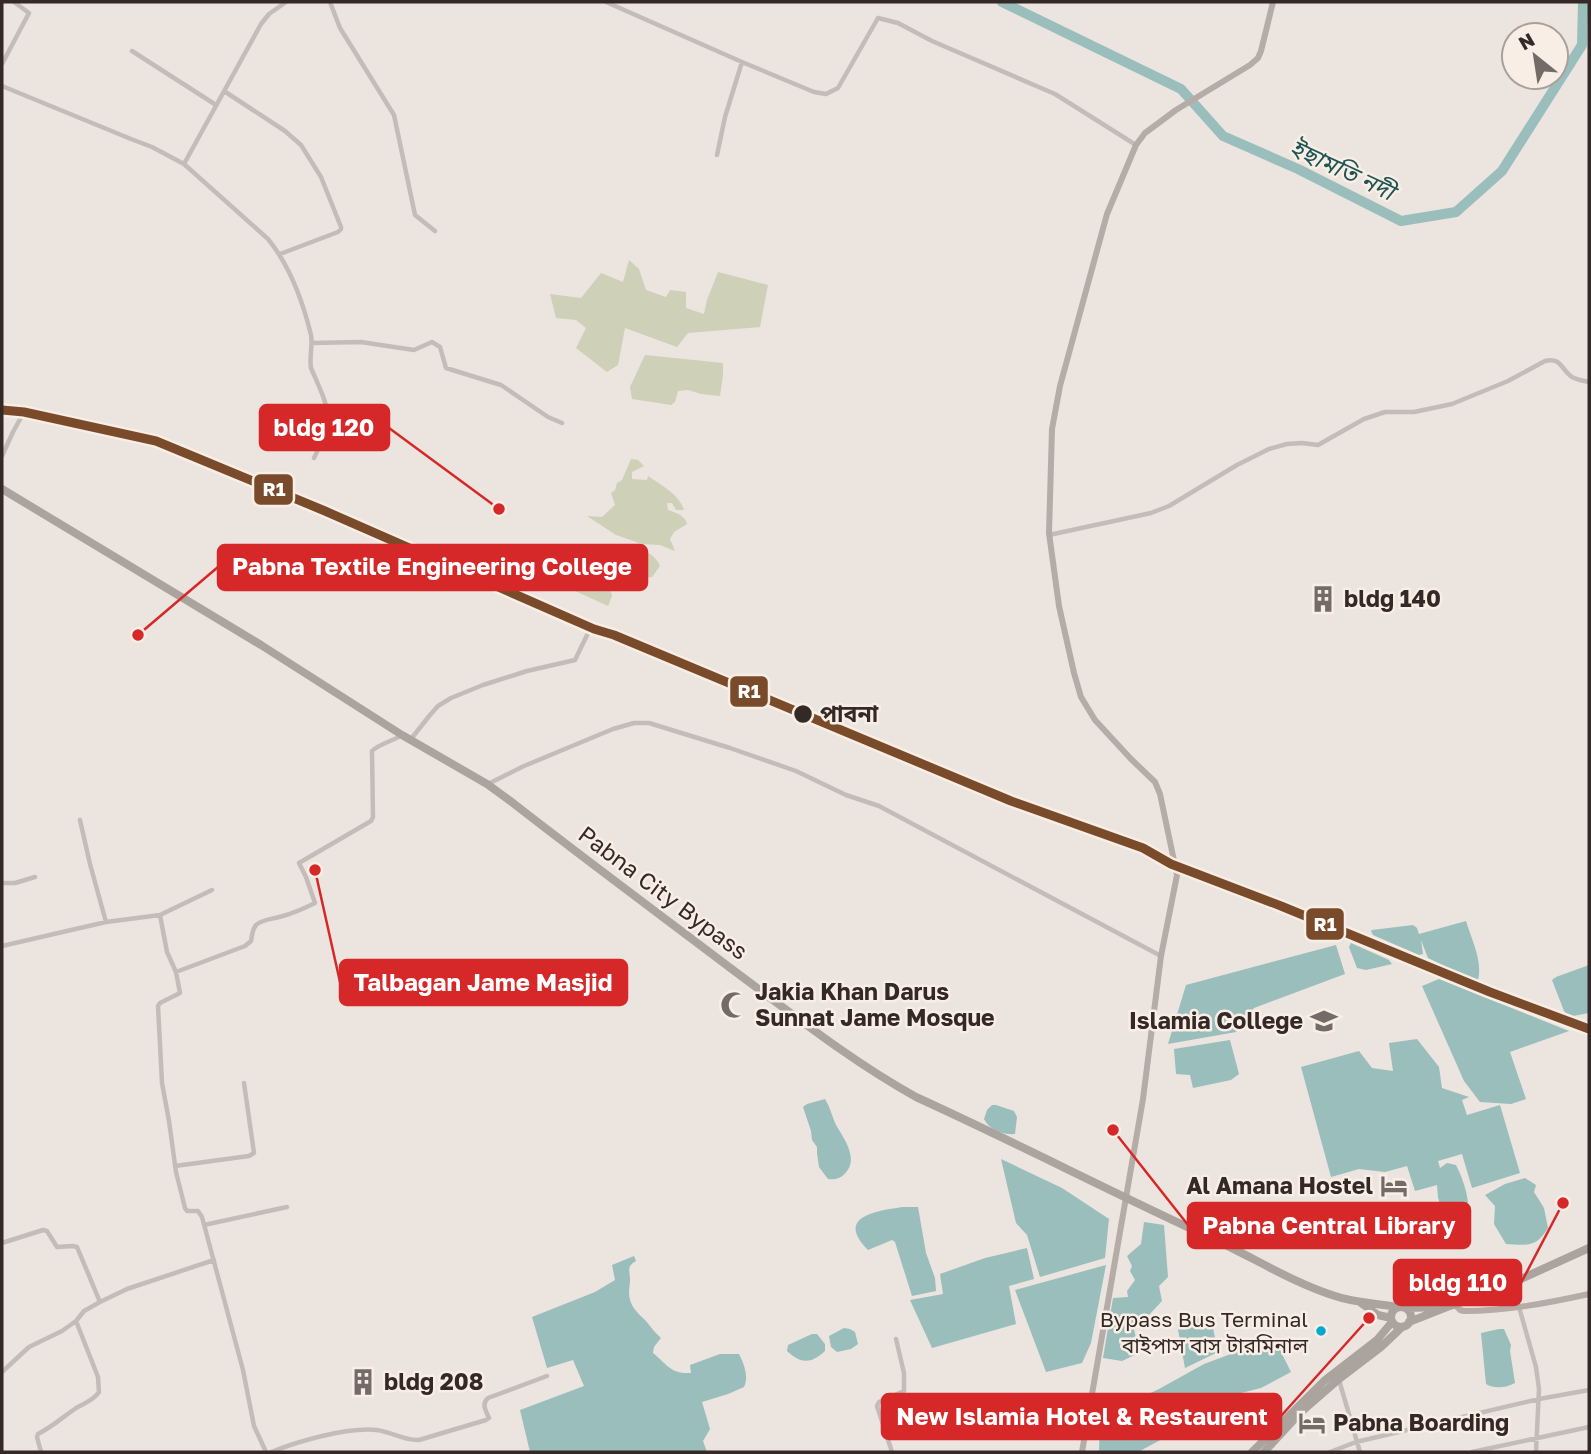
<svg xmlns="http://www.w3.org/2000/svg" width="1591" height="1454" font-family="'Golos Text','Noto Sans Bengali',sans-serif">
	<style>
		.green { fill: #ced0b8 }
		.water { fill: #9abebb }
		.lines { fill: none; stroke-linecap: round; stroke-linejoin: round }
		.river { stroke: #9abebb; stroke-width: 10 }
		.street { stroke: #c4bcb8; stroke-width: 4.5 }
		.secondary { stroke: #b5aca8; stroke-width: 6 }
		.highway { stroke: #aaa39e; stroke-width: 8 }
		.rail-1-casing { stroke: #f9eee5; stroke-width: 14 }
		.rail-1 { stroke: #7a4b2a; stroke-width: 9 }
		.stop-dot { fill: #342926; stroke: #f9eee5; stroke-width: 2.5 }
		.bus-dot { fill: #00a9ce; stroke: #f9eee5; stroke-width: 2.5 }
		.labels { text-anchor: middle; stroke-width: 5; stroke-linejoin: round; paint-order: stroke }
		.bus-label { font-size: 21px; fill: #342926; stroke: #f9eee5; text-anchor: end }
		.poi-label { font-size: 23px; font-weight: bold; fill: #342926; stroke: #f9eee5; text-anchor: start }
		.stop-label { font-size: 23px; font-weight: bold; fill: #342926; stroke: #f9eee5; text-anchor: start }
		.street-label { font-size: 23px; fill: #342926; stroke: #f9eee5 }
		.water-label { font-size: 24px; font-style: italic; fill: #1c5554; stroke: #f9eee5 }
		.leader { fill: none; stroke: #d62828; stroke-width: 2.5 }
		.callout-dot { fill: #d62828; stroke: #f9eee5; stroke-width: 2.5 }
		.callout { fill: #d62828; stroke: #d62828; stroke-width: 2.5 }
		.callout-label { font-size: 24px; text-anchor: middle; font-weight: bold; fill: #fff }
		.line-badge { stroke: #f9eee5; stroke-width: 2.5 }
		.badge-label { font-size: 19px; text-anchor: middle; font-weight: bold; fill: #fff }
	</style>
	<rect width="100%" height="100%" fill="#ebe4df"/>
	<path class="green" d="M629,260L639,269L646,290L666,297L670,290L686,292V308L704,314L707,300L718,272L768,285L760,327L688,333L677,347L625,328L618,365L607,372L576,348L586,328L576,320L556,318L550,294L581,298L601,273L623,282Z
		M645,355L723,363V375L720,396L701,394L688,390L678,391L675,402L671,405L632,399L630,387Z
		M631,459L638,460L644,466L632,472V479L647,480L648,476C661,485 679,494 684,510H676L672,503H667L668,510C676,513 685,515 687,524L674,532L670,539L675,551L660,545L642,544L616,535L587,516L602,517L615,505L611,493L615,490L617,483L622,480Z
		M618,547C635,549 652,548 660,566L652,577L635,579L611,572L608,551Z
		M577,556H597L602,558L612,596L608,606L571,589L567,584L571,585Z"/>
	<path class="water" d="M1466,921C1471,938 1483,961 1478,980L1475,981L1428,958L1421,940L1423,954L1419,955L1373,935L1371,931L1372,930L1413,925L1417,928L1419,934Z
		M1351,943L1389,960L1392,964L1366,970L1357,968L1349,947Z
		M1336,945L1345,974L1254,1008L1236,1032L1168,1044L1186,985Z
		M1589,965V1013L1573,1016H1568L1564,1011L1552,980L1556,977Z
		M1439,979L1569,1031L1510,1052L1526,1099L1511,1104L1480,1102L1464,1081L1422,986Z
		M1417,1039L1439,1067L1442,1088L1469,1097L1462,1100L1467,1115L1500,1105L1520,1173L1472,1188L1462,1154L1438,1161L1440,1168L1447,1163L1456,1165C1468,1189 1469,1204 1470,1230L1448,1236L1438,1197L1437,1185L1415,1191L1407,1166L1385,1172L1359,1169L1331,1177L1301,1067L1359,1051L1372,1068L1393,1071L1389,1043Z
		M1230,1040L1239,1074L1231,1080L1193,1088L1190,1075L1176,1074L1174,1049Z
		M825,1099C830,1107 832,1116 836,1125C843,1137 858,1157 847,1171C842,1178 836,1180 828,1179L819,1167L817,1153V1147L812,1140L811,1131L803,1107L807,1104Z
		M992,1105H996L1014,1111L1017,1117L1015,1134C1004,1135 989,1130 984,1119L987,1110Z
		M1001,1159L1062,1188L1109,1219L1105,1258L1040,1277L1027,1235L1016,1223Z
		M1525,1178L1536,1185L1534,1192L1544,1208L1548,1228C1536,1248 1527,1245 1506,1244L1494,1224L1495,1206L1485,1195L1505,1184Z
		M903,1207H918L926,1253L935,1278L936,1291L912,1296L895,1242L892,1240L868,1250C835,1217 875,1211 903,1207Z
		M1144,1222L1164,1225L1168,1277L1159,1286L1162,1301L1149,1315L1133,1324L1139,1353L1122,1361L1103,1358L1113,1298L1128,1297L1127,1291L1135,1280L1130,1271L1132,1266L1127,1256L1141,1244Z
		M1027,1248L1034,1279L1009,1286L1016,1324L932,1348L910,1300L943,1294L940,1274L985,1258Z
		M634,1256L636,1261C626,1267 630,1270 630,1280C630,1284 629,1288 629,1292C629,1306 637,1312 646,1321C651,1327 655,1333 661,1338L654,1347L653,1353C668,1365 670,1374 691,1373L690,1365L720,1354H739C744,1364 749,1376 744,1387L728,1394L702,1402L710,1429L703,1441L707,1452H530L520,1410L584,1386L573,1360L547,1368L532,1317L595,1292L615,1280L612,1265Z
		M1106,1265L1091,1343L1082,1363L1046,1372L1015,1290Z
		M1210,1314L1218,1352L1185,1368L1177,1324Z
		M844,1328L850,1329L855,1332L858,1344L851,1349L837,1352L831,1347L829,1336Z
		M1499,1329H1504L1511,1345L1510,1351L1515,1383C1506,1388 1494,1389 1486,1384L1481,1333Z
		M812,1334H817L825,1344V1351C811,1364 801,1364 787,1351L788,1345Z
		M1274,1338L1291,1372L1261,1388L1213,1400L1181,1429L1138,1452H1099L1100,1417L1159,1389L1204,1364Z"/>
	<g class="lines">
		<path class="river" d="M1002,2L1181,89L1223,136L1298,169L1401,221L1456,212L1502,171L1582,45L1583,2"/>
		<path class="street" d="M330,2L340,28L394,115L415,215L435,231
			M606,2L742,62L814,92L826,94L838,88L878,18L898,23L932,41L1055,94L1136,145
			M132,51L216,105
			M2,64L29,13L14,2
			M2,86L131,139L152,147L184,164L268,239C290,266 303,302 311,335C313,346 309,357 311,368C329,410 335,415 314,458
			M224,91L285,131L301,145L321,177L341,227V229L338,232L280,254
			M717,155L725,117L742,62
			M184,164L261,24L269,14L286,2
			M312,343L361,342L414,350L432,342L440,347L446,368L501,385L548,417L562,423
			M2,456L13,432L24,412
			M1049,535L1151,513L1169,506L1237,465L1269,449L1287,444L1302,443L1318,445L1364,419L1385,412H1414L1452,404L1508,381L1545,361C1562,357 1561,370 1572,377C1577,380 1584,381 1589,382
			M411,739L430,715L438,706L451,698L483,685L527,671L575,660L589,631
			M488,784L524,766L613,729L634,723H649L730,748L796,771L846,795L879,806L1161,956
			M80,820L90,864L106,922
			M2,883H15L35,877
			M160,915L212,890
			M2,946L106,922L160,915L167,952L176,972L245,946L251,941C252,936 252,930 256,925C262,919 274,919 283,916C294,913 305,908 315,903L306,877L299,863L371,821L373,817L372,751C379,744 393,741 402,735
			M176,972L180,993L160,1003L158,1006L162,1083L169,1121L176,1172L185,1208L187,1211H198L202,1217L243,1370L254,1426L266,1452
			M175,1166L249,1156L254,1153L244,1083
			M204,1225L287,1207
			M2,1243L43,1230L47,1231L57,1247L73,1246L77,1247L100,1302
			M1519,1307L1536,1367L1539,1389L1536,1452
			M2,1372L29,1347L62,1331L76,1321L84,1311L100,1302L127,1289L214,1260
			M1339,1380L1360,1452
			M41,1452L37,1437L38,1434C52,1427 63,1417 76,1408C84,1403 93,1401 99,1392L98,1377L76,1321
			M271,1452C299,1441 347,1427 377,1430C392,1432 404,1441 419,1440L486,1420L489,1418C486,1411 481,1404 488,1398L547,1376
			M892,1452L877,1406L879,1402L904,1391V1373L896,1339
			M1330,1452L1356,1442L1539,1399L1589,1390
			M1472,1452L1589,1427"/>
		<path class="secondary" d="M1455,1305L1460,1310L1464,1311C1506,1311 1548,1303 1589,1294
			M1082,1452L1143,1099L1161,956L1177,875L1160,794L1155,782L1131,759L1095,720L1081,697L1074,673L1059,606L1049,533L1052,429L1060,386L1107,214L1136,145L1145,133L1176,110L1250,65L1258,58L1261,51L1273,2"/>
		<path class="highway" d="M2,489L261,645L402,735L487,784L509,800C582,857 655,911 729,967C790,1012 849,1060 916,1097C1015,1142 1111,1192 1209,1237C1251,1256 1291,1282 1335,1296C1355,1303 1376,1303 1397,1307
			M1361,1303L1378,1315L1391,1318
			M1391 1317a10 10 0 1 1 20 0a10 10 0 1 1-20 0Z
			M1407,1308L1442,1307
			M1409,1322L1447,1307L1490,1293L1589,1248
			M1252,1452L1324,1381L1377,1340L1392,1322
			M1264,1452L1300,1413L1339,1379L1381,1347L1402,1327"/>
		<defs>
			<path id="rail-1" d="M2,410L24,412L156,441L325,511L594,629L614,635L1011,801L1143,848L1171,864L1281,906L1490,992L1589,1029"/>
		</defs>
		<use href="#rail-1" class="rail-1-casing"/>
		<use href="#rail-1" class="rail-1"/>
	</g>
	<defs>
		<symbol id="building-bare" viewBox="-9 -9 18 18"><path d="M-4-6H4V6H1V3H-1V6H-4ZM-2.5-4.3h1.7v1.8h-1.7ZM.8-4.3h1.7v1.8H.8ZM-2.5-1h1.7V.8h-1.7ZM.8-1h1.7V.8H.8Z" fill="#746a67" stroke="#f9eee5" stroke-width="2.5" paint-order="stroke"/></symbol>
		<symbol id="mosque-bare" viewBox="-9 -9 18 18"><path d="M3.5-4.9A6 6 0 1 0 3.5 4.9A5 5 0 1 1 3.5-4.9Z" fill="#746a67" stroke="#f9eee5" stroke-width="2.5" paint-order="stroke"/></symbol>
		<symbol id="university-bare" viewBox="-9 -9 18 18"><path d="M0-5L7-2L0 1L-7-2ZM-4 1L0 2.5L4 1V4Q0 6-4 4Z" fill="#746a67" stroke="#f9eee5" stroke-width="2.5" paint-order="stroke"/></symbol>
		<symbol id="hotel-bare" viewBox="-9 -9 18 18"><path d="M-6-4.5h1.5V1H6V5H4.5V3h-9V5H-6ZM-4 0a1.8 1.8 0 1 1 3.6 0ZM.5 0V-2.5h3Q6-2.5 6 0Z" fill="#746a67" stroke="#f9eee5" stroke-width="2.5" paint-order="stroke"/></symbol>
	</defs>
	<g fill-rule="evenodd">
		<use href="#building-bare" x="1304" y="580" width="38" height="38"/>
		<use href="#mosque-bare" x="715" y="986" width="38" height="38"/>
		<use href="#university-bare" x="1305" y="1002" width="38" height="38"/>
		<use href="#hotel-bare" x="1375" y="1167" width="38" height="38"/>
		<use href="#building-bare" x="344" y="1363" width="38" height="38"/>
		<use href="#hotel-bare" x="1293" y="1404" width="38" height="38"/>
	</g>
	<circle class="stop-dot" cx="803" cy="714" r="10"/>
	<circle class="bus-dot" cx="1321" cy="1331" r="6"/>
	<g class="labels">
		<g class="bus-label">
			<text x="1308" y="1327">Bypass Bus Terminal<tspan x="1308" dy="26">বাইপাস বাস টারমিনাল</tspan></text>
		</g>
		<g class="poi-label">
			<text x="1344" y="607">bldg 140</text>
			<text x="755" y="1000">Jakia Khan Darus<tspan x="755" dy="26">Sunnat Jame Mosque</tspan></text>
			<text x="1303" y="1029" text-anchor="end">Islamia College</text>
			<text x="1373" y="1194" text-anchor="end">Al Amana Hostel</text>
			<text x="384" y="1390">bldg 208</text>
			<text x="1333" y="1431">Pabna Boarding</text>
		</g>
		<g class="stop-label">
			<text x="820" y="722">পাবনা</text>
		</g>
		<g class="street-label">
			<text transform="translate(663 893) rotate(37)" y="8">Pabna City Bypass</text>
		</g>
		<g class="water-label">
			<text transform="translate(1342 170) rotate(25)" y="8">ইছামতি নদী</text>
		</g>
	</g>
	<path class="leader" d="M499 509L389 428M138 635L218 567M315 870L340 982M1113 1130L1188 1225M1563 1203L1521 1283M1369 1318L1281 1416"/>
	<g class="callout-dot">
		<circle cx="499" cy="509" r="7"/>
		<circle cx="138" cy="635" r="7"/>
		<circle cx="315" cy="870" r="7"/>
		<circle cx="1113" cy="1130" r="7"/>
		<circle cx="1563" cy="1203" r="7"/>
		<circle cx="1369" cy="1318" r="7"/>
	</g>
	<g class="callout">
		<rect x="260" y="405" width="129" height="45" rx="7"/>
		<rect x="218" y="545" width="429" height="45" rx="7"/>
		<rect x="340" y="960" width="287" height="45" rx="7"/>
		<rect x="1188" y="1203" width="282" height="45" rx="7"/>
		<rect x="1394" y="1260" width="127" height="45" rx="7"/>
		<rect x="882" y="1394" width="399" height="45" rx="7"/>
	</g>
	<g class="callout-label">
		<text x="324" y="436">bldg 120</text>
		<text x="432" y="575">Pabna Textile Engineering College</text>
		<text x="483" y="991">Talbagan Jame Masjid</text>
		<text x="1329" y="1234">Pabna Central Library</text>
		<text x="1458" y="1291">bldg 110</text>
		<text x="1082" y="1425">New Islamia Hotel &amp; Restaurent</text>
	</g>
	<g class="line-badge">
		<rect x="253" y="473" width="41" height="33" rx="7" fill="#7a4b2a"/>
		<rect x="729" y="675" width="40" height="33" rx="7" fill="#7a4b2a"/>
		<rect x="1305" y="907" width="40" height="34" rx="7" fill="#7a4b2a"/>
	</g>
	<g class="badge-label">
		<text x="274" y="496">R1</text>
		<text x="749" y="698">R1</text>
		<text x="1325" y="931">R1</text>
	</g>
	<rect width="1591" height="1454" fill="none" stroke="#342926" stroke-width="7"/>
	<g transform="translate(1535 56) rotate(330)"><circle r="33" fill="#f9eee5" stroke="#aa9f99" stroke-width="2"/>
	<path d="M0-5L12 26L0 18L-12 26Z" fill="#746a67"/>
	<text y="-10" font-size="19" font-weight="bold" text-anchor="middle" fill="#342926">N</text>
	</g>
</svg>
